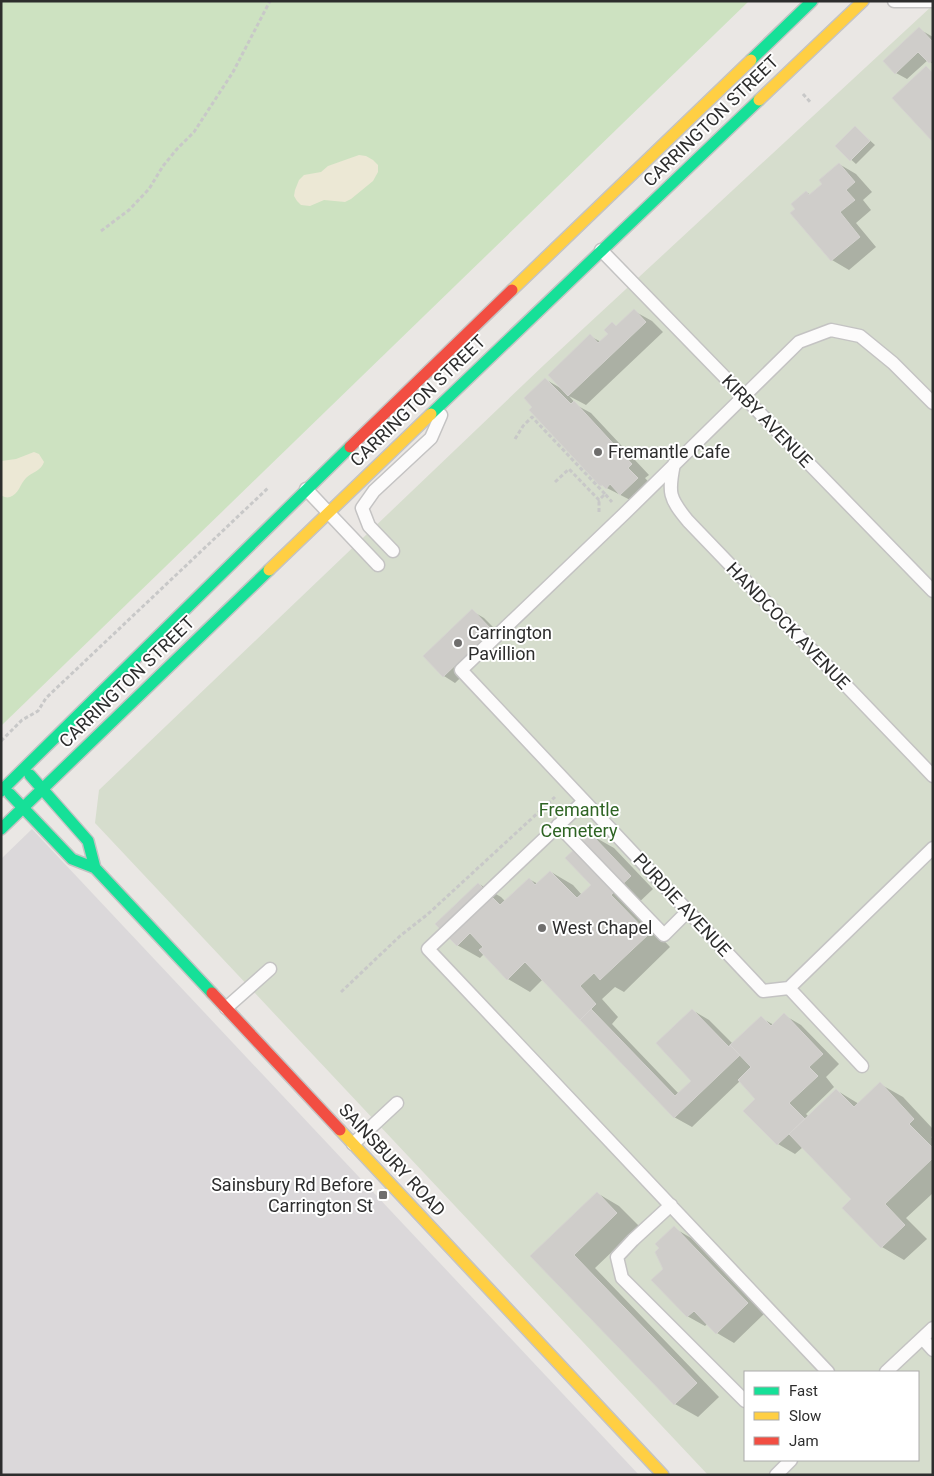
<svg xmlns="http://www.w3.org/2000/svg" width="934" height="1476" font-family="Roboto,sans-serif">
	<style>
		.industrial { fill: #dbd8da }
		.green { fill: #cde2c1 }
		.sand { fill: #ece8d5 }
		.cemetery { fill: #d6ddcd; fill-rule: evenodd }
		.shadow { fill: #0003 }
		.building { fill: #cfcdca; stroke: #d5d3d0 }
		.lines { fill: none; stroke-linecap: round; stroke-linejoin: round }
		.lane-casing { stroke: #c4c3c3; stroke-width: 15 }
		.fast-casing { stroke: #c4c3c3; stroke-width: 14 }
		.slow-casing { stroke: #c4c3c3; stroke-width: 14 }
		.jam-casing { stroke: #c4c3c3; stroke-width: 14 }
		.path { stroke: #c8c8c8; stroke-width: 3; stroke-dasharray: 4 2.5; stroke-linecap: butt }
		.lane { stroke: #fcfbfb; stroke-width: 12 }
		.fast { stroke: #16e098; stroke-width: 11 }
		.slow { stroke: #ffcf43; stroke-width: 11 }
		.jam { stroke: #f24e42; stroke-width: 11 }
		.poi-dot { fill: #6f6e6d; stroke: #fff; stroke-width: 2 }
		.labels { text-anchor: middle; stroke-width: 4; stroke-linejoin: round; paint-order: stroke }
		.street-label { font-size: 18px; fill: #2d2d2d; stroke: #fff }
		.poi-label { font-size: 18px; fill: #2d2d2d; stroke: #fff; text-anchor: start }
		.park-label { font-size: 18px; fill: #2e6423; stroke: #fff }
	</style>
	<rect width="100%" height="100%" fill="#eae7e4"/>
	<path class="industrial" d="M32,829L639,1475H1V859Z"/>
	<path class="green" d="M1,1H749L1,726Z"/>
	<path class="sand" d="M359,155L366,156L373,160L378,165V172L373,181L351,199L345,202L324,200L310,206L301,205L297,201L294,196L295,190L299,180L304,175L321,172L328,166Z
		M34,452L39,454L44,462C41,471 32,472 26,478C20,484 19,494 10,497C7,498 5,497 2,496L1,461L16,459Z"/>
	<path class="cemetery" d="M933,5V1475H708L95,823L99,790L545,364ZM745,1372H918V1460H745Z"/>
	<path class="shadow" d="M919,29L933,37V64L928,60L907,79L896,73Z
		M855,127L875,145L856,164L836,146Z
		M839,164L856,174L872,192L863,200L871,210L856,223L876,247L849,270L832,260L797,209L806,192L811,195L824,184Z
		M634,311L652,321L663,332L586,405L569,396L578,406L591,413L649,475L645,478L654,488L638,504L601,485L531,410L545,379L562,389L590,336L601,342L610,334L612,324L618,327Z
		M472,611L484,618L503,637L455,683L444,676L425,656Z
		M591,835L614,848L653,889L633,908L670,947L624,992L615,987L602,999L618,1017L612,1024L679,1094L693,1081L692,1010L709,1020L733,1044L761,1018L774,1025L784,1015L801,1025L839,1064L826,1077L834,1087L806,1114L809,1117L836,1090L859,1104L880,1084L903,1097L933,1129V1136L931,1137L933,1139V1193L906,1218L927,1239L904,1260L882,1247L853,1199L803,1147L795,1154L778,1144L757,1099L740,1081L692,1127L674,1117L543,979L530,992L508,979L484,954L480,958L457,945L479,884L501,897L506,902L529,879L538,884L551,872L573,885L582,895L592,885Z
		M597,1193L619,1206L639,1226L595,1268L719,1397L698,1417L675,1404L532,1256Z
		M674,1228L691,1238L764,1314L734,1343L717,1333L708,1323L705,1326L687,1316L664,1269Z"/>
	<path class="building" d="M919,27L933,42V60L929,63L918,52L895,74L883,61Z
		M926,66L933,73V142L892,98Z
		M855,126L870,141L850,161L835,146Z
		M839,163L855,182L846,190L855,200L840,212L860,237L831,261L790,213L795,209L791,204L806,191L809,195L822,184L819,180Z
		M634,309L646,322L568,396L548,375L590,334L598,343L608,334L604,330L612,322L616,326Z
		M545,378L571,404L574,401L632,464L628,468L638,478L620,495L610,484L606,489L602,485L600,486L529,410L532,407L524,398Z
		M472,609L492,630L443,677L423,656Z
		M591,834L631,876L611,895L649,934L600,980L594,973L580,986L596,1004L580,1020L525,962L507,980L479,950L483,947L470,933L457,946L435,924L478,883L500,905L529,878L535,885L550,871L577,898L591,885L565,858Z
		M591,1009L675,1096L691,1081L656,1043L692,1009L729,1047L730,1045L740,1055L674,1118L580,1020Z
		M784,1013L823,1054L809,1067L818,1076L789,1103L805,1119L777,1145L743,1111L755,1099L738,1080L751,1067L730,1045L761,1016L771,1026Z
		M880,1082L914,1119L909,1124L933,1148V1158L885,1204L905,1225L881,1248L842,1208L851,1199L789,1134L836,1089L854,1107Z
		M597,1192L617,1213L574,1255L697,1383L674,1405L530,1256Z
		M674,1226L748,1303L716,1334L694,1311L687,1317L651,1280L663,1269L655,1252L659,1248L655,1244Z"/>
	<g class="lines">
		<defs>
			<path id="lane" d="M894,1H933
				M601,250L933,591
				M933,403L893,363L860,336L831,330L799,342L624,514L461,670L763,991L789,988L933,848
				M674,464C668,493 669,498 688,521L933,776
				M306,489L378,565
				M393,551L369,526L362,508L374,491L431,438L441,415
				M584,801L428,949L828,1372
				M558,825L664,935L688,911
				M789,988L862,1066
				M226,1008L270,969
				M353,1144L397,1103
				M671,1205L633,1240L617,1257L622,1278L745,1401
				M923,1339L933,1350
				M886,1372L933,1328
				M776,1475L791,1460"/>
			<path id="fast" d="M751,60L812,1
				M431,414L759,100
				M30,775L88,841L95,868
				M1,791L350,447
				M10,794L72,859L95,868L212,993
				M1,829L269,570"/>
			<path id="slow" d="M759,100L863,1
				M512,290L751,60
				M269,570L431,414
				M340,1130L663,1475"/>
			<path id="jam" d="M350,447L512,290
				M212,993L340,1130"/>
		</defs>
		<use href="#lane" class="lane-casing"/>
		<use href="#fast" class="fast-casing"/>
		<use href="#slow" class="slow-casing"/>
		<use href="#jam" class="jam-casing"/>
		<path class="path" d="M803,94L811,103
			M101,231L129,210L149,189L163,166L177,149L194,132L233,72L270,1
			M515,439L523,426L532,417L605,494
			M555,482L569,469L599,500L605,494L612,502
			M599,512V500
			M1,741L22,720L38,711L46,698L268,488
			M341,992L400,936L428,914L555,797"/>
		<use href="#lane" class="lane"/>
		<use href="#fast" class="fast"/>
		<use href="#slow" class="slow"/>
		<use href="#jam" class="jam"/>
	</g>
	<g class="poi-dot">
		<circle cx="598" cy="452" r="5"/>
		<circle cx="458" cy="643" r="5"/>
		<circle cx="542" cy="928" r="5"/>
		<rect x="378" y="1190" width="10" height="10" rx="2.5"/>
	</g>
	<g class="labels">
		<g class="street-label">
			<text transform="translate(711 121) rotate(-44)" y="6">CARRINGTON STREET</text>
			<text transform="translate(418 401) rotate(-44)" y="6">CARRINGTON STREET</text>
			<text transform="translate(767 421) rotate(46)" y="6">KIRBY AVENUE</text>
			<text transform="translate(788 626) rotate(46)" y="6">HANDCOCK AVENUE</text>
			<text transform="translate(127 682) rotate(-44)" y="6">CARRINGTON STREET</text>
			<text transform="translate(682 905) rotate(47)" y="6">PURDIE AVENUE</text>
			<text transform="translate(392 1160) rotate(47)" y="6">SAINSBURY ROAD</text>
		</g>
		<g class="poi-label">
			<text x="608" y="458">Fremantle Cafe</text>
			<text x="468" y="639">Carrington<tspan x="468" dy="21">Pavillion</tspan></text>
			<text x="552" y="934">West Chapel</text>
			<text x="373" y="1191" text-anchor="end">Sainsbury Rd Before<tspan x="373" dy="21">Carrington St</tspan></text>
		</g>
		<g class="park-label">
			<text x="579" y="816">Fremantle<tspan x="579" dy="21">Cemetery</tspan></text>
		</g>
	</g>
	<rect width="934" height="1476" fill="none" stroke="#2d2d2d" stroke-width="5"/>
	<rect x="744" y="1371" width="175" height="90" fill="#ffffff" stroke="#ababab"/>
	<rect x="754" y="1387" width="25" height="8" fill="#16e098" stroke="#ababab"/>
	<text x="789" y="1396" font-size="15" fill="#2d2d2d">Fast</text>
	<rect x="754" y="1412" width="25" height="8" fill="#ffcf43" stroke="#ababab"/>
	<text x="789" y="1421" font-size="15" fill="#2d2d2d">Slow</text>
	<rect x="754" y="1437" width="25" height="8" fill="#f24e42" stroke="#ababab"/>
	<text x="789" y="1446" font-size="15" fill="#2d2d2d">Jam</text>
</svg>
